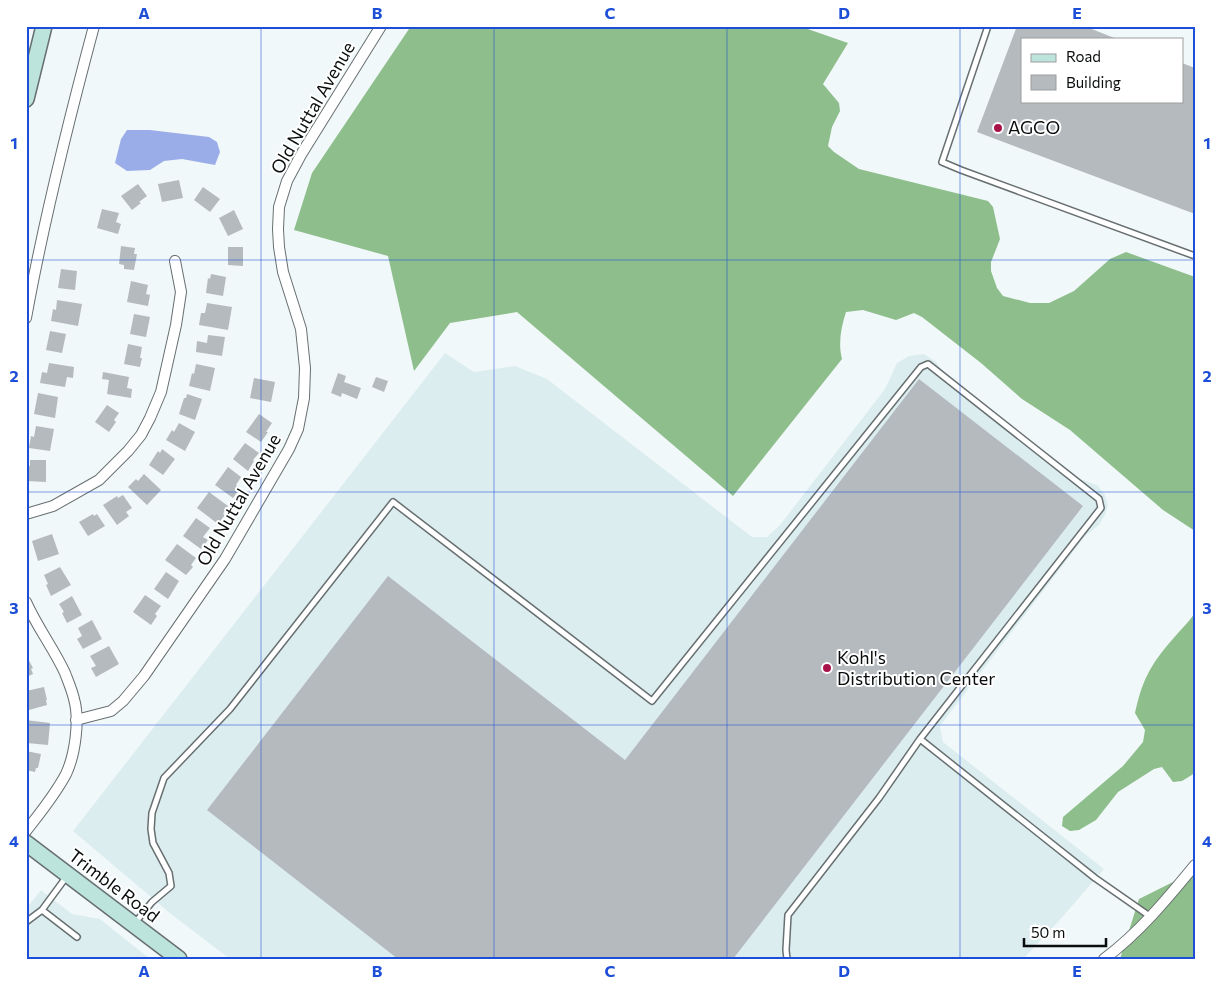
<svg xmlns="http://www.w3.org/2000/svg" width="1221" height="985" font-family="Commissioner,sans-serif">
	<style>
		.built { fill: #dcedf0 }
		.forest { fill: #8dbe8b }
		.water { fill: #9bade9 }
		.building { fill: #b5babe }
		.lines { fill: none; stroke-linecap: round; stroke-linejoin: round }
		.lane-casing { stroke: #686f70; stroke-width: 8 }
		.street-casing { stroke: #686f70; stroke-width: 12 }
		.secondary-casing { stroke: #686f70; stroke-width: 18 }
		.lane { stroke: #fff; stroke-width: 5 }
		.street { stroke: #fff; stroke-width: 10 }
		.secondary { stroke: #bce4dc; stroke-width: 15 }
		.grid { fill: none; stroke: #1d4ed8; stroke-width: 1; stroke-opacity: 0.55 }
		.poi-dot { fill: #a8144a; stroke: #fff; stroke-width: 2 }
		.labels { text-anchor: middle; stroke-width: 4; stroke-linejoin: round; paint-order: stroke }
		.street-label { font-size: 18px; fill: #0a0d0d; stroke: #fff }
		.poi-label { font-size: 18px; fill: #0a0d0d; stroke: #fff; text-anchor: start }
		.neatline { fill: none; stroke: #1d4ed8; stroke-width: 2 }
		.grid-label { font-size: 16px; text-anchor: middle; font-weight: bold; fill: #1d4ed8 }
	</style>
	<rect width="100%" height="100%" fill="#f1f8f9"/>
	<path class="built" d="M445,353L474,372L515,366L547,379L752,537H767L780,525L885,389L897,363L909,356L924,354L936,362L945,374L1080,479L1097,485L1105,495L1108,505L1105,515L1099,525L1085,536L940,726L943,742L1104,869L1058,922L1023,959H230L171,914L73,831Z
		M41,890L72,914L100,919L150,959H26V909Z"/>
	<path class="forest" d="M411,26H799L848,43L823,84L839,103L840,111L832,127L828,146L834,152L859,169L988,201L993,207L1000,239L991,262V271L997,288L1003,296L1030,303H1049L1074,291L1110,259L1126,252L1195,277V531L1163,510L1070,430L1022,399L981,363L922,317L914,313L896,320L863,310L846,312C841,327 838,344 842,359L733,496L517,312L450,323L414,371L388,256L294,230L312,173Z
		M1195,613V773L1182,781L1173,782L1162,767L1154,769L1118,792L1096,820L1079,830L1070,831L1062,826L1063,817L1123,766L1143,742L1145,730L1135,713C1142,681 1150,665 1172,640C1179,631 1188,623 1195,613Z
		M1195,871V959H1120L1139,899Z"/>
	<path class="water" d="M127,130H150L209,137L217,142L220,152L215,165L182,159L164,161L150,170L127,171L115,163L121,139Z"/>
	<path class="building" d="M1017,26H1084L1117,39H1022V101H1182V63L1195,68V214L977,132Z
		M179,180L183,198L162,202L158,184Z
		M138,184L147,196L139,202L141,203L132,210L121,196Z
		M203,187L220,199L210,212L194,200Z
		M102,209L119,213L116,222L121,224L118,234L97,228Z
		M234,210L243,229L228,236L219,218Z
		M121,246L135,248L134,254H137L134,270L124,269V265L119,264Z
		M228,247H243V266L228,265Z
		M61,269L77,271L75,290L58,288Z
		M211,274L226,277L223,296L206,293L208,278L210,279Z
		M131,281L148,285L146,294L150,295L148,306L127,302Z
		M57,300L82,304L78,326L51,321L53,309L56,310Z
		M207,303L232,307L228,330L199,325L201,313H205Z
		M134,314L150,317L146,337L130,334Z
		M50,331L66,334L62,353L46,350Z
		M208,335L225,337L222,356L196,352L197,341L207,343Z
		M128,344L142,347L140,358H142L140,367L124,364Z
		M49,363L74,367L73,378L67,377L65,387L40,383L42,372L47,373Z
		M196,364L215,368L210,391L189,386L192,373L194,374Z
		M103,372L129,377L127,388L132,389L131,398L107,394L109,380L102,379Z
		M338,373L346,376L344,382L361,388L357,399L342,393L341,397L331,393Z
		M376,377L388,381L384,392L372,387Z
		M254,378L275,382L271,402L250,398Z
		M919,379L1083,506L733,959H398L207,810L388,576L625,760Z
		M38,393L58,397L55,418L34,414Z
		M187,394L202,399L195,420L179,414L184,398H186Z
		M107,405L119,413L114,420L116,422L109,432L95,422Z
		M259,414L272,423L266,432H268L261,442L246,432Z
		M179,423L195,432L185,451L166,440L172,430L174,432Z
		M36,426L54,429L50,451L29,448L31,436L34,437Z
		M245,443L259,453L253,460L254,461L248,471L233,459Z
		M162,449L175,459L163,475L149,465L158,451L160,453Z
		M30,460H46V482L26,481V469H27V466H30Z
		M228,467L241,477L236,485L240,488L233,498L215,485Z
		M144,474L161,490L147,505L128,487L136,479L138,481Z
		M209,492L228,506L223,514L225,515L218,524L197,508Z
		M123,495L132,508L126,512L129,516L117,525L103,505L117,496L118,498Z
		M93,514L94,516L97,514L105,526L88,536L79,522Z
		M196,518L210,528L203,537L208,540L201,549L183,536Z
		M52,534L59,554L38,561L32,541Z
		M177,544L196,558L191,565L193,567L186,575L165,560Z
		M60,567L71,585L51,596L46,585L48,584L44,575Z
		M166,572L179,581L168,599L154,589Z
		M145,595L161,606L155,614L157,616L151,625L133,612Z
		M72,596L82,615L67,623L62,613L64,612L59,604Z
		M92,620L102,639L83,649L77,639L82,636L78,628Z
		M109,646L119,664L96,677L91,668L96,666L90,656Z
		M26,655L33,668L31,669L33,674L26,677Z
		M44,687L47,700H46L47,705L29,710L26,700V691Z
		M26,720L50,723L48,745L27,743L29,729L26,728Z
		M26,751L41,754L38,768H36L35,772L26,770Z"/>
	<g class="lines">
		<defs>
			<path id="lane" d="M988,26L942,162L961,170L1195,256
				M920,739L1095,878L1151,917
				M67,876L42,910L77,937
				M26,922L42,910
				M134,924L152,902L171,886L169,873L153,843L151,829L152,813L164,778L230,709L393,502L652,701L921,367L928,364L1099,499L1101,508L920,739L879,798L788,915L786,950L787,959"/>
			<path id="street" d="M26,318C44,219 68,123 94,26
				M26,514L53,506L99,480L128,451L141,435L150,418L161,392L176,325L181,292L175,261
				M26,602C37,627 54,649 65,673C68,681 72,690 74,699C80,720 75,755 66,774C55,795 40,813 26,831
				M76,720L111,711L123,701L144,676L225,559L289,449L298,429L304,398L305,368L301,329L283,272L279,247L278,229L279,207L287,181L302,153L381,26
				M1104,959C1140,932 1167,899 1195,865"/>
			<path id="secondary" d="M26,99L44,26
				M26,843L179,959"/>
		</defs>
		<use href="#lane" class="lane-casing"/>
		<use href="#street" class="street-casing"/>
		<use href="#secondary" class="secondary-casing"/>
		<use href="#lane" class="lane"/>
		<use href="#street" class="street"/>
		<use href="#secondary" class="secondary"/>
	</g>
	<path class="grid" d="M261,26V959M494,26V959M727,26V959M960,26V959M26,260H1195M26,492H1195M26,725H1195"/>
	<g class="poi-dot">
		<circle cx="998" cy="128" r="5"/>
		<circle cx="827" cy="668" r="5"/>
	</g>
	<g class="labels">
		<g class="street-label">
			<text transform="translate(313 108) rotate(-60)" y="6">Old Nuttal Avenue</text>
			<text transform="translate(239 500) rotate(-60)" y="6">Old Nuttal Avenue</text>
			<text transform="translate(114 886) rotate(37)" y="6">Trimble Road</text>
		</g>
		<g class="poi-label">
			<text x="1008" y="134">AGCO</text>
			<text x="837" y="664">Kohl's<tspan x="837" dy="21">Distribution Center</tspan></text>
		</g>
	</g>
	<rect width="1221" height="985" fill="none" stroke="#ffffff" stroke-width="55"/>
	<rect x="1021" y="38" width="162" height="65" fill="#ffffff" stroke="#9d9e9e"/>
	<rect x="1031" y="54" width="25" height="8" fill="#bce4dc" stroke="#9d9e9e"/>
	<text x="1066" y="62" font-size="15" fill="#0a0d0d">Road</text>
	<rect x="1031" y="75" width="25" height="15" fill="#b5babe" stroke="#9d9e9e"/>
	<text x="1066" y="88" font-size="15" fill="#0a0d0d">Building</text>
	<path d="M1024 938v8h82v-8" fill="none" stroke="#0a0d0d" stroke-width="2.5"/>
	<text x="1031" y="938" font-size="15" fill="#0a0d0d" stroke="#ffffff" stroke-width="4" paint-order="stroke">50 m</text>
	<rect x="28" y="28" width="1166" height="930" class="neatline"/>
	<g class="grid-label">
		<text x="144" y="19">A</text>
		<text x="377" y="19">B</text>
		<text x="610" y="19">C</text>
		<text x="844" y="19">D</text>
		<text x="1077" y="19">E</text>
		<text x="14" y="149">1</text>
		<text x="1207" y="149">1</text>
		<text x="14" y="382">2</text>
		<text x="1207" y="382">2</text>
		<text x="14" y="614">3</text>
		<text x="1207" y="614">3</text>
		<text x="14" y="847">4</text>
		<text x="1207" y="847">4</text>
		<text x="144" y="977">A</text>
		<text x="377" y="977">B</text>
		<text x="610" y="977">C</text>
		<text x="844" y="977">D</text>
		<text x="1077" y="977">E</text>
	</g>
</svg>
